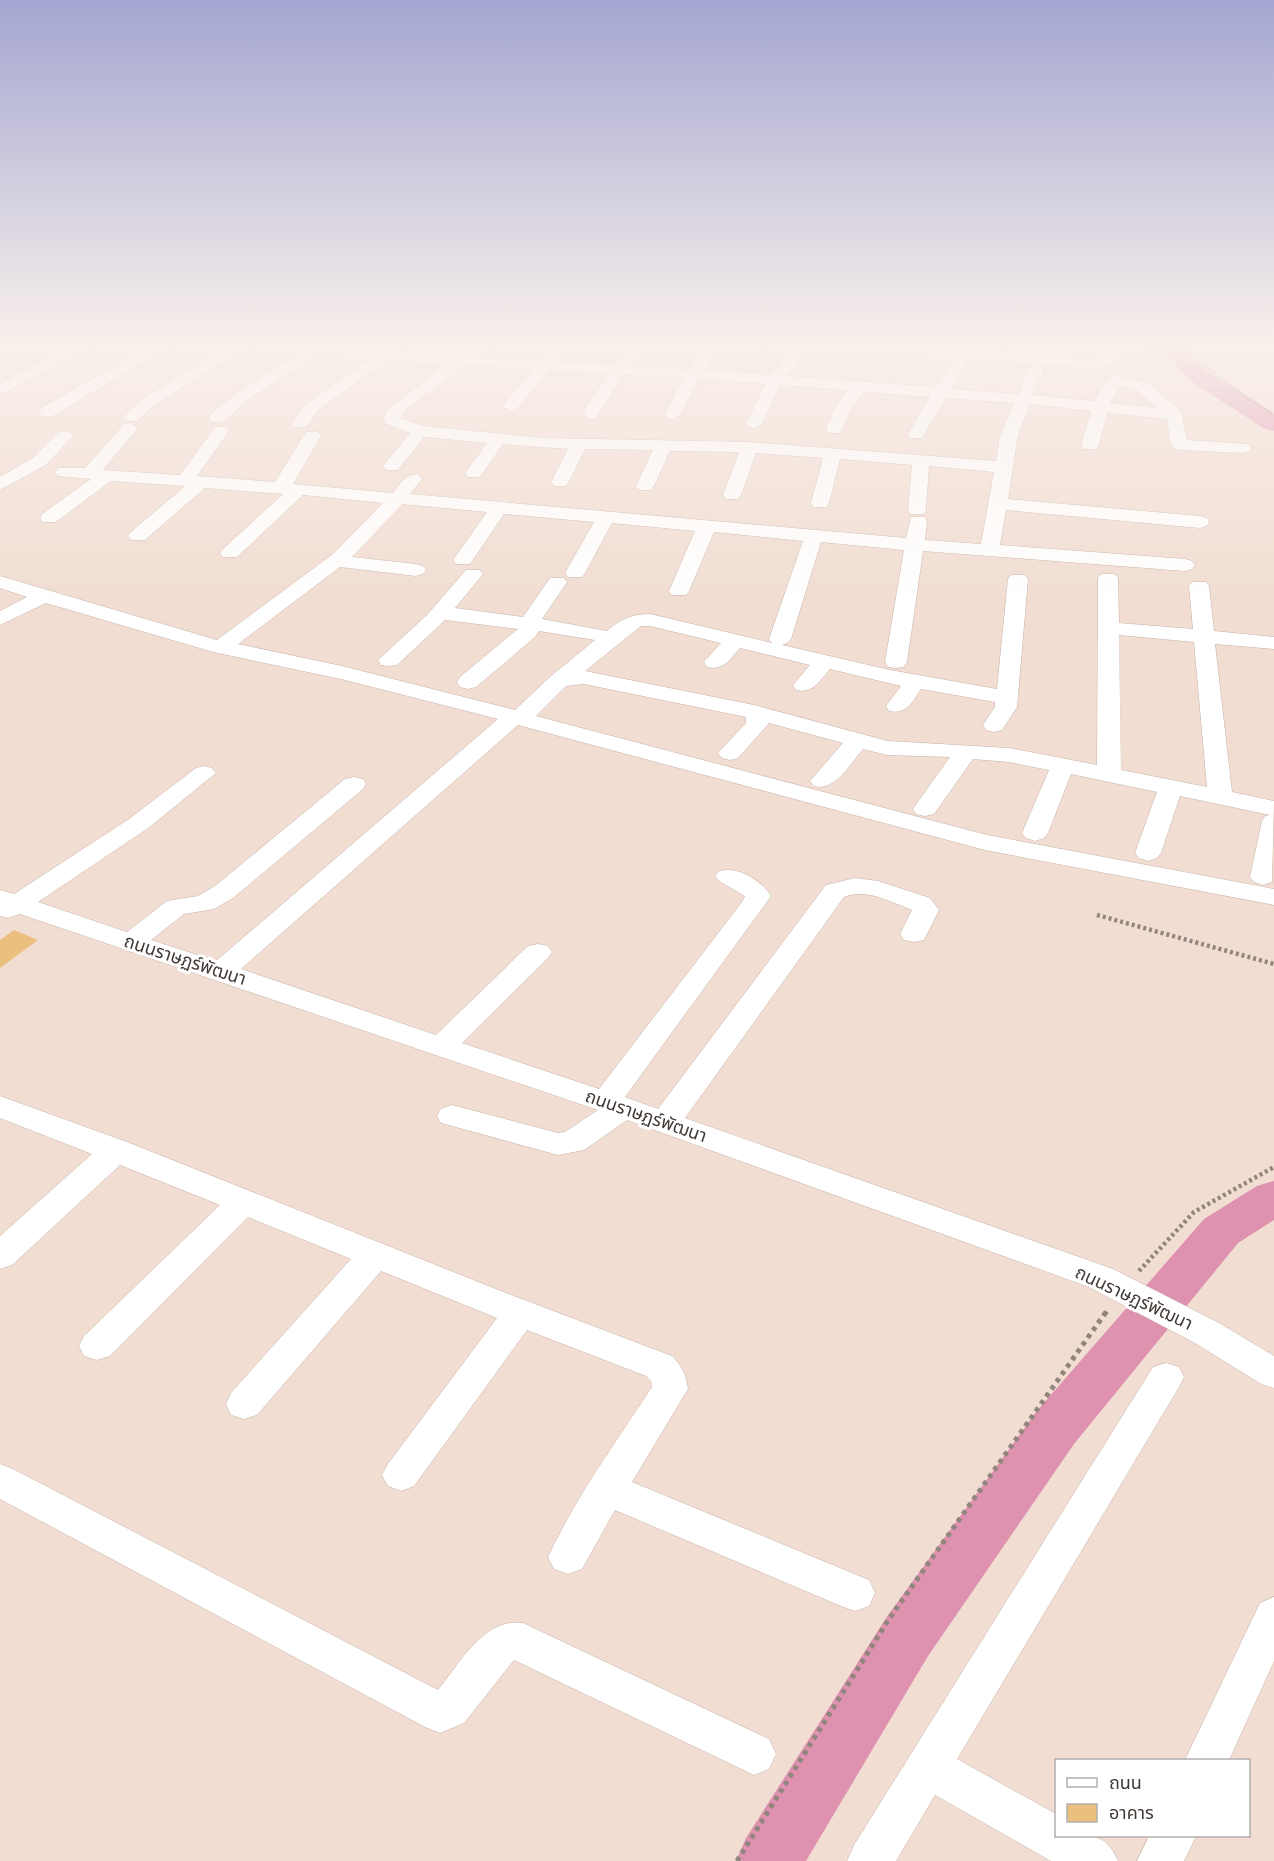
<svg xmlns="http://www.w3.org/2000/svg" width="1274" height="1861" font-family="Signika,'Noto Sans Thai',sans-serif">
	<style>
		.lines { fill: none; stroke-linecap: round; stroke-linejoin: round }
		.river { fill: #de92af; fill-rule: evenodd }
		.building { fill: #ebc07e }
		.minor-casing { stroke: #c7b4aa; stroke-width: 1 }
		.path-far2 { stroke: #92857e; stroke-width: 2; stroke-dasharray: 2 2; stroke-linecap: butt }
		.path-far1 { stroke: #92857e; stroke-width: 4.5; stroke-dasharray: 3 3; stroke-linecap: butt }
		.path { stroke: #92857e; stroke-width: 5; stroke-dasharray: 4.5 4.5; stroke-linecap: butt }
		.minor { fill: #fff; fill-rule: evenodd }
		.labels { text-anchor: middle; stroke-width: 6; stroke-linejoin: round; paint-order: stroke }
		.street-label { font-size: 18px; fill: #413935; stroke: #fff }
	</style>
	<rect width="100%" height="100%" fill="#f1ddd2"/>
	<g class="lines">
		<path class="river" d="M1154,342H1178L1207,371L1274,413V431L1265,429L1191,381Z
			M1274,1181V1220L1238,1243L1074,1444L928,1656L806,1861H736L746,1838L886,1618L1036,1412L1204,1219L1257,1186Z"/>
	</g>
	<path class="building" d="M14,930L38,940L0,968V940Z"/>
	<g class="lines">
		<defs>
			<path id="minor" d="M0,342H16L0,352Z
				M78,342H97L0,395V384Z
				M158,342H177L53,416H41L39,412L41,408Z
				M236,342H254L156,404L137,421H125L123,417L144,398Z
				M260,342H326L329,345L381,351L391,346L396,348L398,352L458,356L476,342H493L476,357L541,360L556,342H571L556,361L614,365L634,342H649L630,366L690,369L710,342H725L705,370L771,375L799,342H815L787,376L936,387L953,360L959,358L865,352L857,347L865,342L1098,359L1106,350L1130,345L1128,342H1143L1146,346L1141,352L1117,357L1112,364L1100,369L959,358L967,363L952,389L1018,394L1028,369L1036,364L1044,369L1033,395L1094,401L1106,381L1116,375L1149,384L1181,411L1187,440L1248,444L1251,448L1248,452L1242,453L1181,450L1175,449L1170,442L1167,419L1107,413L1099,445L1096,449H1084L1081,445L1091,411L1030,404L1018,435L1008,499L1200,516L1207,518L1209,522L1207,526L1200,528L1006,510L1000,545L1185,559L1192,561L1195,565L1192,569L1185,571L923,551L907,662L904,667L896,668L888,667L885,662L904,550L821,542L791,639L787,643L782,645L890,670L997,689L1008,579L1011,575H1025L1028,579L1017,707L1002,730L994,732L986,730L983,725L995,707V702L921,689C912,702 907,715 889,711L886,706L901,686L830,669C819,681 813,694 796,690L793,685L810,665L740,648C730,659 724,671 707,667L704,662L721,643L650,626H641L585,671L754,705L888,741L1009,748L1097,765L1098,578L1101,574H1115L1118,578L1119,623L1193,629L1189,586L1192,582H1206L1209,586L1214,631L1274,637V649L1215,644L1232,792L1274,801L1272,882L1263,885L1254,882L1250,877L1262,821L1265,816L1270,815L1180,796L1161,853L1157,858L1148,861L1139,858L1135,853L1157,792L1071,774L1048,833L1044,838L1035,841L1026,838L1022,833L1049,770L1009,762L973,759L934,814L925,816L916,814L913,809L950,757L887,755L863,749C850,764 835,792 814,786L810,781L843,743L769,723L738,758L730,760L722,758L718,753L746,723V717L584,684L566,686L536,716L987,835L1274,889V905L985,850L518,725L241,969L436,1035L528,946L538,944L548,946L552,952L548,958L462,1043L599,1089L742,902L745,896L719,881L715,876L719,871C738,866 761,880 771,896L625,1097L658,1109L826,885L855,878L878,881L930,898L939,910L924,940L914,942L904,940L900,934L912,910C891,902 866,888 844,897L685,1118L1113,1269L1219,1323L1274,1356V1388L1261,1384L1195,1343L1089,1287L627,1120L584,1150L558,1155L441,1123L437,1116L441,1109L452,1105L558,1133L565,1132L598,1110L20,914L8,918L0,916V890L14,894L129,819L196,768L204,766L212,768L216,773L147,829L38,902L127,932L167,901L198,896L215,886L345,779L354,777L363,779L366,784L363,789L233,898L214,909L184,914L151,940L216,961L498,719L341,679L213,652L46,603L0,625V611L27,597L0,588V576L217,640L333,554L383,503L303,495L237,557H223L220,553L223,549L283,494L205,488L145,540H131L128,536L131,532L185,486L111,481L56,522H42L40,518L42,514L91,479L58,476L55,472L58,468H85L124,424L130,423L138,428L103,470L180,475L215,427H227L229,431L197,476L275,482L306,432H318L321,436L293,484L393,493C401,483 406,472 419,475L422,479L410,494L906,538L911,517H925L927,521L925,540L981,544L994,472L929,466L926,510L924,514H910L908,510L912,465L840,459L829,503L827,507H813L811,503L823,458L756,453L741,495L738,499H726L723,495L739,452L670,451L654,486L651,490H639L636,486L653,450L585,449L569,482L566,486H554L551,482L568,449L503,444L480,477H468L465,473L487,443L424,437L398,470H386L383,466L410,433L386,424L384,420L385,412L446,364L387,361L318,410L306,427H294L292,423L306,404L370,359L321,353L249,399L223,422H211L209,418L211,414L237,393L304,351L267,347ZM465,365L533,369L503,406L511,411L517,409L549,370L608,374L582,414L590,419L596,418L623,375L684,378L664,415L672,420L680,415L699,379L765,384L746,424L754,429L762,424L780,385L848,390L835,408L826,429L828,433H840L851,409L864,392L930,397L908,434L910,438H922L946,398L1014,403L1000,435L996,461L749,442L543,438L423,426L401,418L406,409ZM1119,386L1137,390L1157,408L1110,403ZM402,504L487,512L453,560L456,564H470L504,514L594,522L565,573L568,577H582L585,573L612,523L695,531L669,591L672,595H686L689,591L714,532L803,541L769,639L772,643L650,614C632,614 621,619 607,631L542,619L567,582L564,578H550L523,617L455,608L483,574L480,570H466L427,615L378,660L381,665L389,666L397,665L445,620L518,629L460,677L457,682L460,687L468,689L476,687L535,637L539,631L595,640L551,676L515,710L342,666L238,644L340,567L416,576L423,574L426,570L423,566L416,564L352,557ZM1119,635L1194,642L1207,787L1121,770Z
				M1266,344L1271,346L1274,349L1271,352L1222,356L1214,351L1222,346Z
				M64,431L70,432L73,436L46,465L0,490V477L34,457L58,432Z
				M0,1096L127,1142L506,1293L672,1356C682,1366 686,1374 688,1389L632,1482L869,1580L875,1593L869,1606L855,1611L841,1606L615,1510L582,1569L568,1574L554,1569L548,1557C576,1497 616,1442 652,1387L651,1381L646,1376L527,1330L414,1486L401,1491L388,1486L382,1475L388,1464L497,1318L381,1271L257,1415L244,1419L231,1415L226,1404L231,1393L351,1259L248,1217L110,1356L97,1360L84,1356L79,1346L84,1336L220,1205L120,1165L12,1265L0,1269V1236L92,1154L0,1118Z
				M1166,1363L1179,1367L1184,1377L1179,1387L957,1759L1056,1814V1836C1086,1836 1105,1830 1118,1861H1051L935,1795L896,1861H847L854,1845L1153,1367Z
				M0,1464L13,1469L438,1690C460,1663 484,1617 523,1623L769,1739L776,1754L769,1769L754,1775L514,1660L464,1723L440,1733L425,1727L0,1499Z
				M1274,1597V1661L1229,1760H1185L1260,1603Z
				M1149,1836H1196L1184,1861H1137Z"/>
		</defs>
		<use href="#minor" class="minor-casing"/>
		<path class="path-far2" d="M1179,342L1225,382L1274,416"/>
		<path class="path-far1" d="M1097,915L1274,964
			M1139,1271L1194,1212L1274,1167
			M1105,1314L1108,1309"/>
		<path class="path" d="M737,1861L889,1619L1106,1312"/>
		<use href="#minor" class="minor"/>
	</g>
	<linearGradient id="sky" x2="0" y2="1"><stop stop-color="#a4a6d1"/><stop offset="0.57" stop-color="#f9f0eb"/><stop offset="1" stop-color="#f9f0eb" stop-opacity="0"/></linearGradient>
	<rect width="1274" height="603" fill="url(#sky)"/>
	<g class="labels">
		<g class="street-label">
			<text transform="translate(185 960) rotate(18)" y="6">ถนนราษฏร์พัฒนา</text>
			<text transform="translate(646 1116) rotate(19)" y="6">ถนนราษฏร์พัฒนา</text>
			<text transform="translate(1134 1298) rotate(25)" y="6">ถนนราษฏร์พัฒนา</text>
		</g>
	</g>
	<rect x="1055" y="1759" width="195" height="78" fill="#ffffff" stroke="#b3b0ae" stroke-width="1.5"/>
	<rect x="1067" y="1778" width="30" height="9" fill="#ffffff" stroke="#b3b0ae" stroke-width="1.5"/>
	<text x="1109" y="1789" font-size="18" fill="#413935">ถนน</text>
	<rect x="1067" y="1804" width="30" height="18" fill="#ebc07e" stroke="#b3b0ae" stroke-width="1.5"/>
	<text x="1109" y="1819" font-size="18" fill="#413935">อาคาร</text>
</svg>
